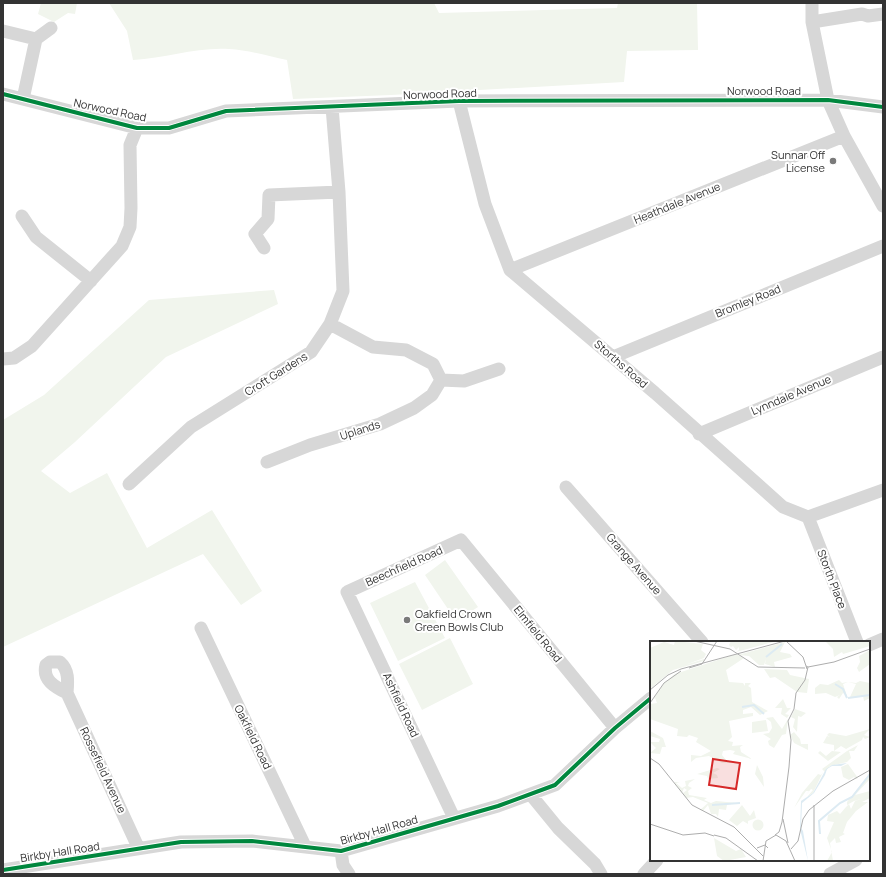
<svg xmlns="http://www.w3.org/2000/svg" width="886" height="877" font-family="Manrope,sans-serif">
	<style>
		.green { fill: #f1f5ed }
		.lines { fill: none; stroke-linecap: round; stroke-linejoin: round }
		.minor { stroke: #d7d7d7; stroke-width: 13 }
		.cycleway-casing { stroke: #fff; stroke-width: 6 }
		.cycleway { stroke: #00873e; stroke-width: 4 }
		.poi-dot { fill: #7a7a7a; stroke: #fff; stroke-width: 1.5 }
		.labels { text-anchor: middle; stroke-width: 4; stroke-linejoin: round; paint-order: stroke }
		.street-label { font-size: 11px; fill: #333; stroke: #fff }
		.poi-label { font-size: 11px; fill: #333; stroke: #fff; text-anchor: end }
		.inset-river { fill: none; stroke: #ddebf3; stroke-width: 2 }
		.inset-road { fill: none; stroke: #adadad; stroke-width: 1 }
		.view { fill: #d62828; fill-opacity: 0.15; stroke: #d62828; stroke-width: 2 }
		.inset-edge { fill: none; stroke: #333; stroke-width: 2 }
	</style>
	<rect width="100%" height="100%" fill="#fff"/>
	<path class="green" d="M41,3H77L75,14L68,13L54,22L38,14Z
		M109,3H434L439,13L617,8L618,3H697L698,50L627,51L624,82L391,95L293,99L287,60C268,56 248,50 229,49C197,47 166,58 133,60L127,31Z
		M274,290L278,304L166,357L75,442L41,471L70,493L107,473L147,548L212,510L262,591L241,605L203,554L3,647V420L44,395L149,300Z
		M445,560L478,607L456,621L425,575Z
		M415,582L445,638L398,661L370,603Z
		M450,638L473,684L422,710L399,664Z"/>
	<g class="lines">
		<path class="minor" d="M812,3V22L828,100L844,136L883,206
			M812,22L862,14L868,16L883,14
			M3,31L36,39L23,99
			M36,39L51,28
			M3,94L137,128H169L226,111L459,101L828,100L883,107
			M459,101L485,204L510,270L655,393L783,507L808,517L883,490
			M22,216L36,237L91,281
			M264,248L255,234L268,219L269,195L339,192
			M510,270L844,136
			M613,357L883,246
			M3,359L14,358L32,346L122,246L130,227L131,208L130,145L137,128
			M441,380L464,381L499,369
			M699,434L883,357
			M267,462L310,445L380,424L414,408L432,395L441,380L433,364L406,350L373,347L330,324
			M129,484L191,427L311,352L330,324L343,291L339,192L332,107
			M566,487L702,642
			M808,517L857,642
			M201,628L305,846
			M869,645L883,639
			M67,693C68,681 69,670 60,662H50L46,665C42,680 55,687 67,693L138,847
			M531,795L558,828L595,864L601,874
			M454,818L347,592L461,540L615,728
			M341,851L343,865L349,874
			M3,870L181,842L252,841L341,851L498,806L555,785L615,728L651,698
			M644,874L657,860
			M830,874L856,860"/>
		<defs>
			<path id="cycleway" d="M3,94L137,128H169L226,111L459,101L828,100L883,107
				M3,870L181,842L252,841L341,851L498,806L555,785L615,728L651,698"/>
		</defs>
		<use href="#cycleway" class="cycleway-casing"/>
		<use href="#cycleway" class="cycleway"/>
	</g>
	<g class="poi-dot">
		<circle cx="833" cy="161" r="4"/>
		<circle cx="407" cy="620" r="4"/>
	</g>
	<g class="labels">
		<g class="street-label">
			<text x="764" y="95">Norwood Road</text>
			<text transform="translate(440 94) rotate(-2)" y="4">Norwood Road</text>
			<text transform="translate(110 110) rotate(12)" y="4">Norwood Road</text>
			<text transform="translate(677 203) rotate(-22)" y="4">Heathdale Avenue</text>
			<text transform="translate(748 301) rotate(-22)" y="4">Bromley Road</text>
			<text transform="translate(621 364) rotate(41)" y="4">Storths Road</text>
			<text transform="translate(276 374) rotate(-32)" y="4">Croft Gardens</text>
			<text transform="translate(791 395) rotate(-23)" y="4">Lynndale Avenue</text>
			<text transform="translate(360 430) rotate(-18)" y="4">Uplands</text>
			<text transform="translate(634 564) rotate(49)" y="4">Grange Avenue</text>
			<text transform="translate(404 566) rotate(-24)" y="4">Beechfield Road</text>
			<text transform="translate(832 579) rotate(69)" y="4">Storth Place</text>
			<text transform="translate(538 634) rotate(51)" y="4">Elmfield Road</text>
			<text transform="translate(401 705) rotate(65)" y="4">Ashfield Road</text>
			<text transform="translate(253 737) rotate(64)" y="4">Oakfield Road</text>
			<text transform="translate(103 770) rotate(65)" y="4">Rossefield Avenue</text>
			<text transform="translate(379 830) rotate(-16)" y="4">Birkby Hall Road</text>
			<text transform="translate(60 852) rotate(-9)" y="4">Birkby Hall Road</text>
		</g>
		<g class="poi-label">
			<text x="825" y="159">Sunnar Off<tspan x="825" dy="13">License</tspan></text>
			<text x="415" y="618" text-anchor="start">Oakfield Crown<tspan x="415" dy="13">Green Bowls Club</tspan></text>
		</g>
	</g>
	<g transform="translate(650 641)">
		<rect width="220" height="220" fill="#fff"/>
		<path d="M25,0L53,3L51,9L56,13L54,17L35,24L54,18V20L23,29L0,48V7L14,1L24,4ZM81,0H127L86,11L89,9V6L86,9L83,5L81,6L79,4ZM175,0H220V5L193,13L192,11L184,16L183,8ZM135,1L130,11L140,13L142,16L124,21L125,26L115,23L116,18L114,24H109L99,15L88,14ZM220,9V23L209,31L207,27L210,21L209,15ZM86,13L94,17L76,29L79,41L93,42L95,45V42H101L98,45L101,47L102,61L118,70L110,74L101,66L93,69V73L103,72V75L79,80L82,96L78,100L83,101L82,105L93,104L90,106L91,111L102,118L83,113L85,110L80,109L73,110L72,114L77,120L84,122H72L59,115L46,117L41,121V114L51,115L61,110L46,101L48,97L39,94L37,96L27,95L28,88L0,78V63L7,62L5,57L2,60L14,42L25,33ZM114,28L137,29L140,34L159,38L157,52L147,51L125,36L120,37ZM189,39L192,42L198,41L206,42L210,40L220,42V57L214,60L213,55L200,56L206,43L198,41L193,43L197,55L193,52L189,58L187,56L190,54L185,56L176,52L165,53V47L170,43L178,44ZM133,58L137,67H141L135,73L139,74L137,77L131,73L132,67H125ZM145,68L156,72L151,76L148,75L147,91L143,86L145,78L141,76ZM123,76L132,88L138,78L136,93L132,94L124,107L119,104L118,100L121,98L113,93L119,92L122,87L121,81L116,77ZM116,79L118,90L102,92V81ZM220,88L214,94L220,96L215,98L213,96L212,99L196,108L191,105L184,110V104L173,102L177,95L180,96L177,94L179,92L196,95ZM0,90L13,97L16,106H12L10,113L0,112L6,107L0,101H9L10,98L0,95ZM144,91L150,98L151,103H158V109L144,102L140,94ZM208,104L204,110H199L201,117L197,121L180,125L175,131L172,128L197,110ZM170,110L176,115L182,110L191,111L178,120L168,112ZM198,123L208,137L206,138L204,136L199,139L193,136L191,126ZM107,124L113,136L114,146L105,133ZM67,127L70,128L63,132L67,134L68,137L58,138L57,135L47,133ZM173,131L163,152L157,156L163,149L161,148L156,154L159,150H156L144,167L152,152L168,133L171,134ZM220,132V138L205,154L220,150V157L212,161H218L206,170L197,181L193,192L195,193L189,196L191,201L186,202L185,197L180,202L183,220H177L182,211L177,197L184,181L177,180L178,174L187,170L190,173L196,166L199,163L201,168L205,160L214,157L204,160L197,164V161ZM45,138L39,142L38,145L42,147L38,150L39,154L57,157L54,159L61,162L66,160L87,162L77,164L76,169L69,168L68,176L66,173H61L58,164L53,170L50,169L58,162L43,156L36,157L33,152L37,149L34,147L32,152L24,141H30L26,142L32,147L36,145L35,140ZM92,164L100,175L104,169L106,177L98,180V183L93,180L87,185L79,179ZM102.5 184a5.5 5.5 0 1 1 11 0a5.5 5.5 0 1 1-11 0ZM64,197L86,210L91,208L96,216L74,220L67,215Z" fill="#f1f5ed"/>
		<path d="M220,100L197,122L191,125H182L177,128L175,134L164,152L152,162L151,187L153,190L158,220L150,188L151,160L163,152L176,128L182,124L197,122Z" fill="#ddebf3"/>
		<path class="inset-river" d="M116,16L132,3M185,43L193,48L197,57M198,57L220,54M92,66L104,64L114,73M62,164L90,162M170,193L169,180L190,162L202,156L220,133"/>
		<path class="inset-road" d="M44,0L80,8L108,26L155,27M136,0L153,16L156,25M158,26L184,21L220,8M39,27L52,23L67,0M0,49L18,34L31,28L135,0M0,62L14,42L31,30M0,117L9,123L42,164L84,186L113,215M133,178L138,202M0,183L33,194L55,192L64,195M64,194L76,197L108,220M125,194L129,191L132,181L139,126L141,99L138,80L144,68L146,52L155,39L158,26L156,25L157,28M107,207L115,204L118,207M141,208L148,200L153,178L159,169L183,150L220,129M113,220L116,200L126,194L136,200L145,220M164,220V164"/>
		<path class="view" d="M63,118L90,122L86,148L59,144Z"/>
		<rect width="220" height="220" class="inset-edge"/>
	</g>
	<rect width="886" height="877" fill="none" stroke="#333333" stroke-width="8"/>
</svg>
